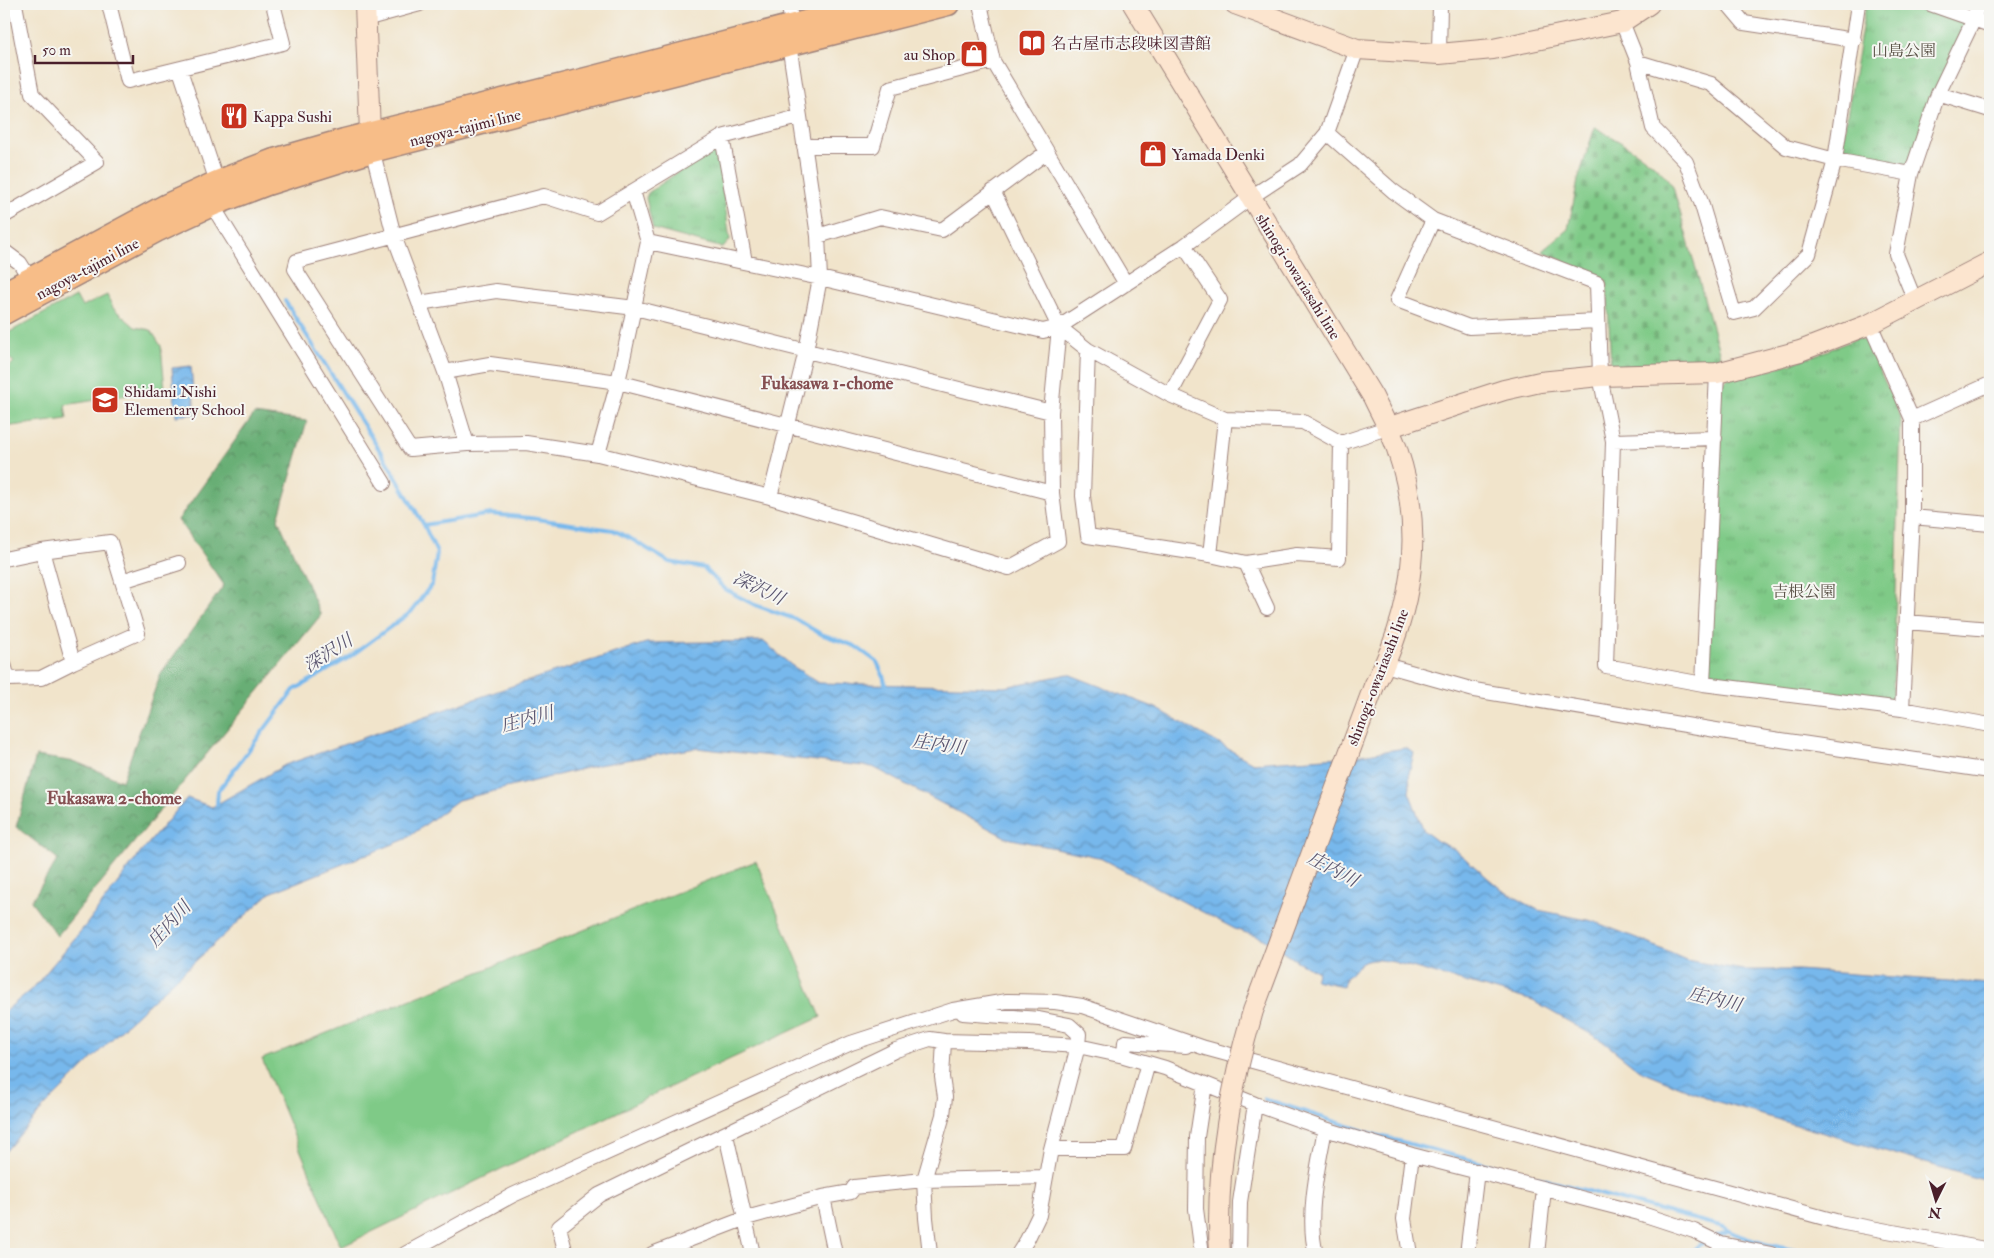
<svg xmlns="http://www.w3.org/2000/svg" width="1994" height="1258" font-family="'IM FELL Double Pica','Noto Serif JP',serif">
	<style>
		.forest { fill: url(#forest-crowns); stroke: #586650 }
		.cemetery { fill: url(#cemetery-stones); stroke: #647459 }
		.park { fill: url(#park-tufts); stroke: #647459 }
		.pitch { fill: #7fca87; stroke: #647459 }
		.water { fill: url(#water-waves); stroke: #606c8c }
		.lines { fill: none; stroke-linecap: round; stroke-linejoin: round }
		.stream { stroke: #77b8ec; stroke-width: 4 }
		.street-casing { stroke: #9e827b; stroke-width: 16 }
		.secondary-casing { stroke: #9e827b; stroke-width: 22 }
		.primary-casing { stroke: #9e827b; stroke-width: 25 }
		.street { stroke: #fff; stroke-width: 14 }
		.secondary { stroke: #fce5cf; stroke-width: 20 }
		.primary { stroke: #f7bd88; stroke-width: 22 }
		.secondary-bridge-casing { stroke: #9e827b; stroke-width: 22; stroke-linecap: butt }
		.secondary-bridge { stroke: #fce5cf; stroke-width: 20 }
		.labels { text-anchor: middle; stroke-width: 4; stroke-linejoin: round; paint-order: stroke }
		.poi-label { font-size: 16px; fill: #4a1f2b; stroke: #f6f6f2; text-anchor: start }
		.park-label { font-size: 16px; fill: #5a5247; stroke: #f6f6f2 }
		.street-label { font-size: 16px; fill: #4a1f2b; stroke: #f6f6f2 }
		.neighbourhood-label { font-size: 18px; font-weight: bold; fill: #854e51; stroke: #f6f6f2 }
		.water-label { font-size: 18px; font-style: italic; fill: #5a556f; stroke: #f6f6f2 }
	</style>
	<defs>
		<pattern id="forest-crowns" width="20" height="18" patternUnits="userSpaceOnUse" patternTransform="scale(1.25)"><rect width="20" height="18" fill="#67ae74"/><path d="M2 6a3 3 0 1 1 6 0M12 15a3 3 0 1 1 6 0" fill="none" stroke="#578d5f"/></pattern>
		<pattern id="cemetery-stones" width="16" height="16" patternUnits="userSpaceOnUse" patternTransform="scale(1.25)"><rect width="16" height="16" fill="#7fca87"/><path d="M2 7V4a2 2 0 0 1 4 0v3zM10 15v-3a2 2 0 0 1 4 0v3z" fill="#6fad75"/></pattern>
		<pattern id="park-tufts" width="24" height="20" patternUnits="userSpaceOnUse" patternTransform="scale(1.25)"><rect width="24" height="20" fill="#7fca87"/><path d="M3 7l-1-3M5 7V3M7 7l1-3M15 17l-1-3M17 17v-4M19 17l1-3" fill="none" stroke="#6fad75"/></pattern>
		<pattern id="water-waves" width="16" height="10" patternUnits="userSpaceOnUse" patternTransform="scale(1.25)"><rect width="16" height="10" fill="#77b8ec"/><path d="M0 5q4-4 8 0t8 0" fill="none" stroke="#6495bf"/></pattern>
	</defs>
	<rect width="100%" height="100%" fill="#f6f6f2"/>
	<filter id="ink" filterUnits="userSpaceOnUse"><feTurbulence type="fractalNoise" baseFrequency=".02" numOctaves="2"/><feDisplacementMap in="SourceGraphic" scale="10" xChannelSelector="R" yChannelSelector="G"/><feConvolveMatrix kernelMatrix="1 2 1 2 8 2 1 2 1" color-interpolation-filters="sRGB"/></filter>
	<filter id="wash" filterUnits="userSpaceOnUse"><feTurbulence type="fractalNoise" baseFrequency=".0096" numOctaves="4" result="noise"/><feDisplacementMap in="SourceGraphic" scale="20" xChannelSelector="R" yChannelSelector="G"/><feGaussianBlur stdDeviation="1.12" result="paint"/><feColorMatrix in="noise" values="0 0 0 0 0 0 0 0 0 0 0 0 0 0 0 0 0 1.4 0 .05"/><feComposite in="paint" operator="in"/></filter>
	<g filter="url(#wash)">
		<rect width="100%" height="100%" fill="#f1e4cb"/>
		<path class="forest" d="M254,414L307,421L278,519L321,615L57,936L31,901L58,859L16,827L36,756L76,762L122,781L160,675L224,585L178,520Z"/>
		<path class="cemetery" d="M1595,127C1622,144 1656,159 1673,187L1721,359L1611,368L1607,281L1542,251L1568,229L1578,180Z"/>
		<path class="park" d="M1866,4H1911L1962,20L1966,24L1910,167L1904,170L1845,156L1841,151Z
			M711,149L718,154L730,240L723,248L653,229L646,198L648,193Z
			M1858,338L1866,341L1901,417L1893,696L1889,700L1714,677L1707,669L1720,384C1727,376 1738,376 1748,374C1787,367 1822,353 1858,338Z"/>
		<path class="pitch" d="M107,295L113,308L135,327L151,330L161,346L165,389L65,405L67,419L4,427V372L14,362C3,355 4,348 4,335L76,296L82,307Z
			M756,861L821,1017L657,1093L341,1247L262,1059Z"/>
		<path class="water" d="M191,366L195,414L176,416L172,368Z
			M763,641L791,665L819,683L1005,687L1068,674L1156,708L1253,763L1355,756L1405,748L1414,753L1409,773L1410,786L1409,792L1424,831L1437,841L1454,849L1502,890L1538,910L1592,921L1639,939L1686,960L1743,970H1798L1990,984V1182L1715,1101L1639,1070L1601,1040L1533,1001L1394,962C1380,960 1368,957 1358,966C1353,970 1351,975 1346,977L1343,986L1315,980L1318,972L1297,961L1264,939L1235,929L1098,857L1007,838L873,767L696,748L598,765L458,800L406,839L270,893L129,1022L43,1108L4,1153V1012L34,987L85,926L141,852L187,798L212,807L285,765L518,684L646,643Z"/>
		<g class="lines">
			<path class="stream" d="M285,301L387,462L424,525L491,514L530,518L613,530L633,540L669,562L704,568L726,590L755,605L795,619L821,634L855,646L877,662L883,675L886,687
				M217,805L218,791L294,690L348,658L411,612L432,584L437,553L424,525
				M1265,1099L1376,1135L1724,1227C1739,1241 1798,1251 1819,1254
				M1714,1237L1728,1231
				M1689,1254L1699,1245L1706,1242"/>
		</g>
	</g>
	<g filter="url(#ink)">
		<g class="lines">
			<defs>
				<path id="street" d="M109,4L128,81L283,43L273,4
					M788,4L793,26
					M980,4L993,61L1126,284
					M1728,4L1744,23L1854,40
					M1930,4L1990,25
					M365,19L420,4
					M1622,22L1638,62L1653,128L1686,162L1701,202L1734,313L1754,308L1809,254L1835,160L1858,4
					M1439,54L1440,4
					M1638,62L1711,84L1786,147L1835,160L1911,174
					M180,70L217,182
					M1938,94L1990,110
					M798,117L722,137L597,213L544,196L297,261L295,269L410,449L467,444L526,443L598,454L770,497L1009,568L1058,541L1052,493L1051,412L1059,327
					M1327,133L1393,191L1433,220L1597,283L1600,376L1613,441L1606,666L1703,684L1902,709L1990,725
					M722,137L745,262
					M371,145L394,236L445,372L467,444
					M804,146H873L890,88L993,61
					M993,191L1059,327L1088,350L1170,395L1225,419L1303,422L1341,443L1387,428
					M212,205L384,483
					M4,216L97,162L32,94L15,4
					M1433,220L1397,300L1469,327L1598,321
					M818,236L880,217L942,230L1047,152
					M648,242L820,278L1043,331L1059,327L1184,246L1251,197L1300,165L1327,133L1357,49
					M4,251L20,263L30,279
					M1915,301L1896,254L1911,174L1938,94L1974,19L1978,4
					M419,303L496,291L635,308L1051,412
					M1870,324L1912,419V517L1902,709
					M1088,350L1083,496L1088,536L1210,555L1246,563L1297,555L1339,558L1341,443
					M445,372L490,364L618,382L1052,493
					M1170,395L1220,300L1184,246
					M1912,419L1990,384
					M1613,441L1715,438
					M598,454L618,382L648,242L633,191
					M770,497L806,351L820,278L818,236L789,44
					M1912,517L1990,524
					M42,551L73,662
					M1210,555L1225,419
					M4,559L42,551L110,542L138,633L73,662L41,678L8,679L4,664
					M1246,563L1267,608
					M122,581L179,563
					M1907,622L1990,629
					M1385,665L1474,690L1734,733L1990,771
					M1703,684L1717,373
					M963,1013L1039,1019L1069,1025L1079,1034L1078,1046L1051,1149L1039,1215L1027,1240L1018,1254
					M1124,1056L1125,1042L1186,1046
					M726,1135L753,1254
					M1051,1149H1124L1148,1063
					M405,1254L513,1195L851,1043L953,1010L1007,1001L1055,1002L1082,1006L1205,1048L1839,1222L1990,1250
					M566,1254L559,1227L599,1195L896,1050L930,1039L944,1041
					M652,1254L746,1218L823,1197
					M835,1254L823,1197L851,1192L854,1187L924,1180L1046,1177
					M930,1254L926,1218L924,1180L943,1115L945,1097L942,1077L944,1041L1029,1043L1078,1046L1124,1056L1165,1068L1255,1104L1325,1129L1412,1155L1639,1213L1694,1231L1721,1244L1771,1254
					M1202,1254L1196,1209L1197,1137L1205,1084
					M1239,1254L1240,1202L1255,1104
					M1316,1254C1306,1217 1318,1166 1325,1129
					M1410,1254L1404,1219L1412,1155
					M1467,1254L1477,1171
					M1537,1254L1544,1189"/>
				<path id="secondary" d="M365,4L370,133
					M1133,4L1373,397C1381,414 1391,431 1397,449C1425,530 1413,611 1374,686
					M1235,4L1357,49L1439,54L1493,49L1622,22L1649,4
					M1387,428L1504,390L1540,382L1600,376L1717,373L1800,351L1870,324L1990,262"/>
				<path id="primary" d="M4,293L167,205L217,182L274,160L344,140L590,78L874,4
					M4,313L156,231L212,205L267,184L372,151L948,4"/>
			</defs>
			<use href="#street" class="street-casing"/>
			<use href="#secondary" class="secondary-casing"/>
			<use href="#primary" class="primary-casing"/>
			<use href="#street" class="street"/>
			<use href="#secondary" class="secondary"/>
			<use href="#primary" class="primary"/>
			<defs>
				<path id="secondary-bridge" d="M1220,1254C1215,1172 1230,1089 1253,1011L1374,686"/>
			</defs>
			<use href="#secondary-bridge" class="secondary-bridge-casing"/>
			<use href="#secondary-bridge" class="secondary-bridge"/>
		</g>
	</g>
	<defs>
		<symbol id="library-square" viewBox="-11 -11 22 22"><rect x="-9" y="-9" width="18" height="18" rx="4" fill="#c8321e" stroke="#f6f6f2"/><path d="M-6-4Q-3-5.5-.7-3.5V5Q-3 3-6 4ZM6-4Q3-5.5 .7-3.5V5Q3 3 6 4Z" fill="#fff"/></symbol>
		<symbol id="shop-square" viewBox="-11 -11 22 22"><rect x="-9" y="-9" width="18" height="18" rx="4" fill="#c8321e" stroke="#f6f6f2"/><path d="M-5-2.5h2.3a2.7 3.5 0 0 1 5.4 0H5L5.5 6h-11ZM-1.5-2.5h3a1.5 2.3 0 0 0-3 0Z" fill="#fff"/></symbol>
		<symbol id="restaurant-square" viewBox="-11 -11 22 22"><rect x="-9" y="-9" width="18" height="18" rx="4" fill="#c8321e" stroke="#f6f6f2"/><path d="M-5-6h1v4h1v-4h1v4h1v-4h1v5L-1.5 .5V6h-2V.5L-5-1ZM5-6V6H3V1.5H1.5Q1.5-4 5-6Z" fill="#fff"/></symbol>
		<symbol id="school-square" viewBox="-11 -11 22 22"><rect x="-9" y="-9" width="18" height="18" rx="4" fill="#c8321e" stroke="#f6f6f2"/><path d="M0-5L7-2L0 1L-7-2ZM-4 1L0 2.5L4 1V4Q0 6-4 4Z" fill="#fff"/></symbol>
	</defs>
	<g fill-rule="evenodd">
		<use href="#library-square" x="1016" y="27" width="32" height="32"/>
		<use href="#shop-square" x="958" y="38" width="32" height="32"/>
		<use href="#restaurant-square" x="218" y="100" width="32" height="32"/>
		<use href="#shop-square" x="1137" y="138" width="32" height="32"/>
		<use href="#school-square" x="89" y="384" width="32" height="32"/>
	</g>
	<g class="labels">
		<g class="poi-label">
			<text x="1051" y="49">名古屋市志段味図書館</text>
			<text x="955" y="60" text-anchor="end">au Shop</text>
			<text x="253" y="122">Kappa Sushi</text>
			<text x="1172" y="160">Yamada Denki</text>
			<text x="124" y="397">Shidami Nishi<tspan x="124" dy="18">Elementary School</tspan></text>
		</g>
		<g class="park-label">
			<text x="1904" y="56">山島公園</text>
			<text x="1804" y="597">吉根公園</text>
		</g>
		<g class="street-label">
			<text transform="translate(465 127) rotate(-14)" y="6">nagoya-tajimi line</text>
			<text transform="translate(87 268) rotate(-28)" y="6">nagoya-tajimi line</text>
			<text transform="translate(1299 276) rotate(58)" y="6">shinogi-owariasahi line</text>
			<text transform="translate(1377 677) rotate(-69)" y="6">shinogi-owariasahi line</text>
		</g>
		<g class="neighbourhood-label">
			<text x="827" y="389">Fukasawa 1-chome</text>
			<text x="114" y="804">Fukasawa 2-chome</text>
		</g>
		<g class="water-label">
			<text transform="translate(759 588) rotate(26)" y="6">深沢川</text>
			<text transform="translate(328 653) rotate(-33)" y="6">深沢川</text>
			<text transform="translate(527 719) rotate(-15)" y="6">庄内川</text>
			<text transform="translate(939 744) rotate(8)" y="6">庄内川</text>
			<text transform="translate(1333 869) rotate(28)" y="6">庄内川</text>
			<text transform="translate(169 924) rotate(-48)" y="6">庄内川</text>
			<text transform="translate(1715 999) rotate(14)" y="6">庄内川</text>
		</g>
	</g>
	<rect width="1994" height="1258" fill="none" stroke="#f6f6f2" stroke-width="20"/>
	<g transform="translate(1936 1200) rotate(185)" stroke="#f6f6f2" stroke-width="4" paint-order="stroke">
	<path d="M0-4L9 19L0 12L-9 19Z" fill="#4a1f2b"/>
	<text y="-8" font-size="14" font-weight="bold" text-anchor="middle" fill="#4a1f2b">N</text>
	</g>
	<path d="M35 55v8h98v-8" fill="none" stroke="#4a1f2b" stroke-width="2.5"/>
	<text x="42" y="55" font-size="15" fill="#4a1f2b" stroke="#f6f6f2" stroke-width="4" paint-order="stroke">50 m</text>
</svg>
